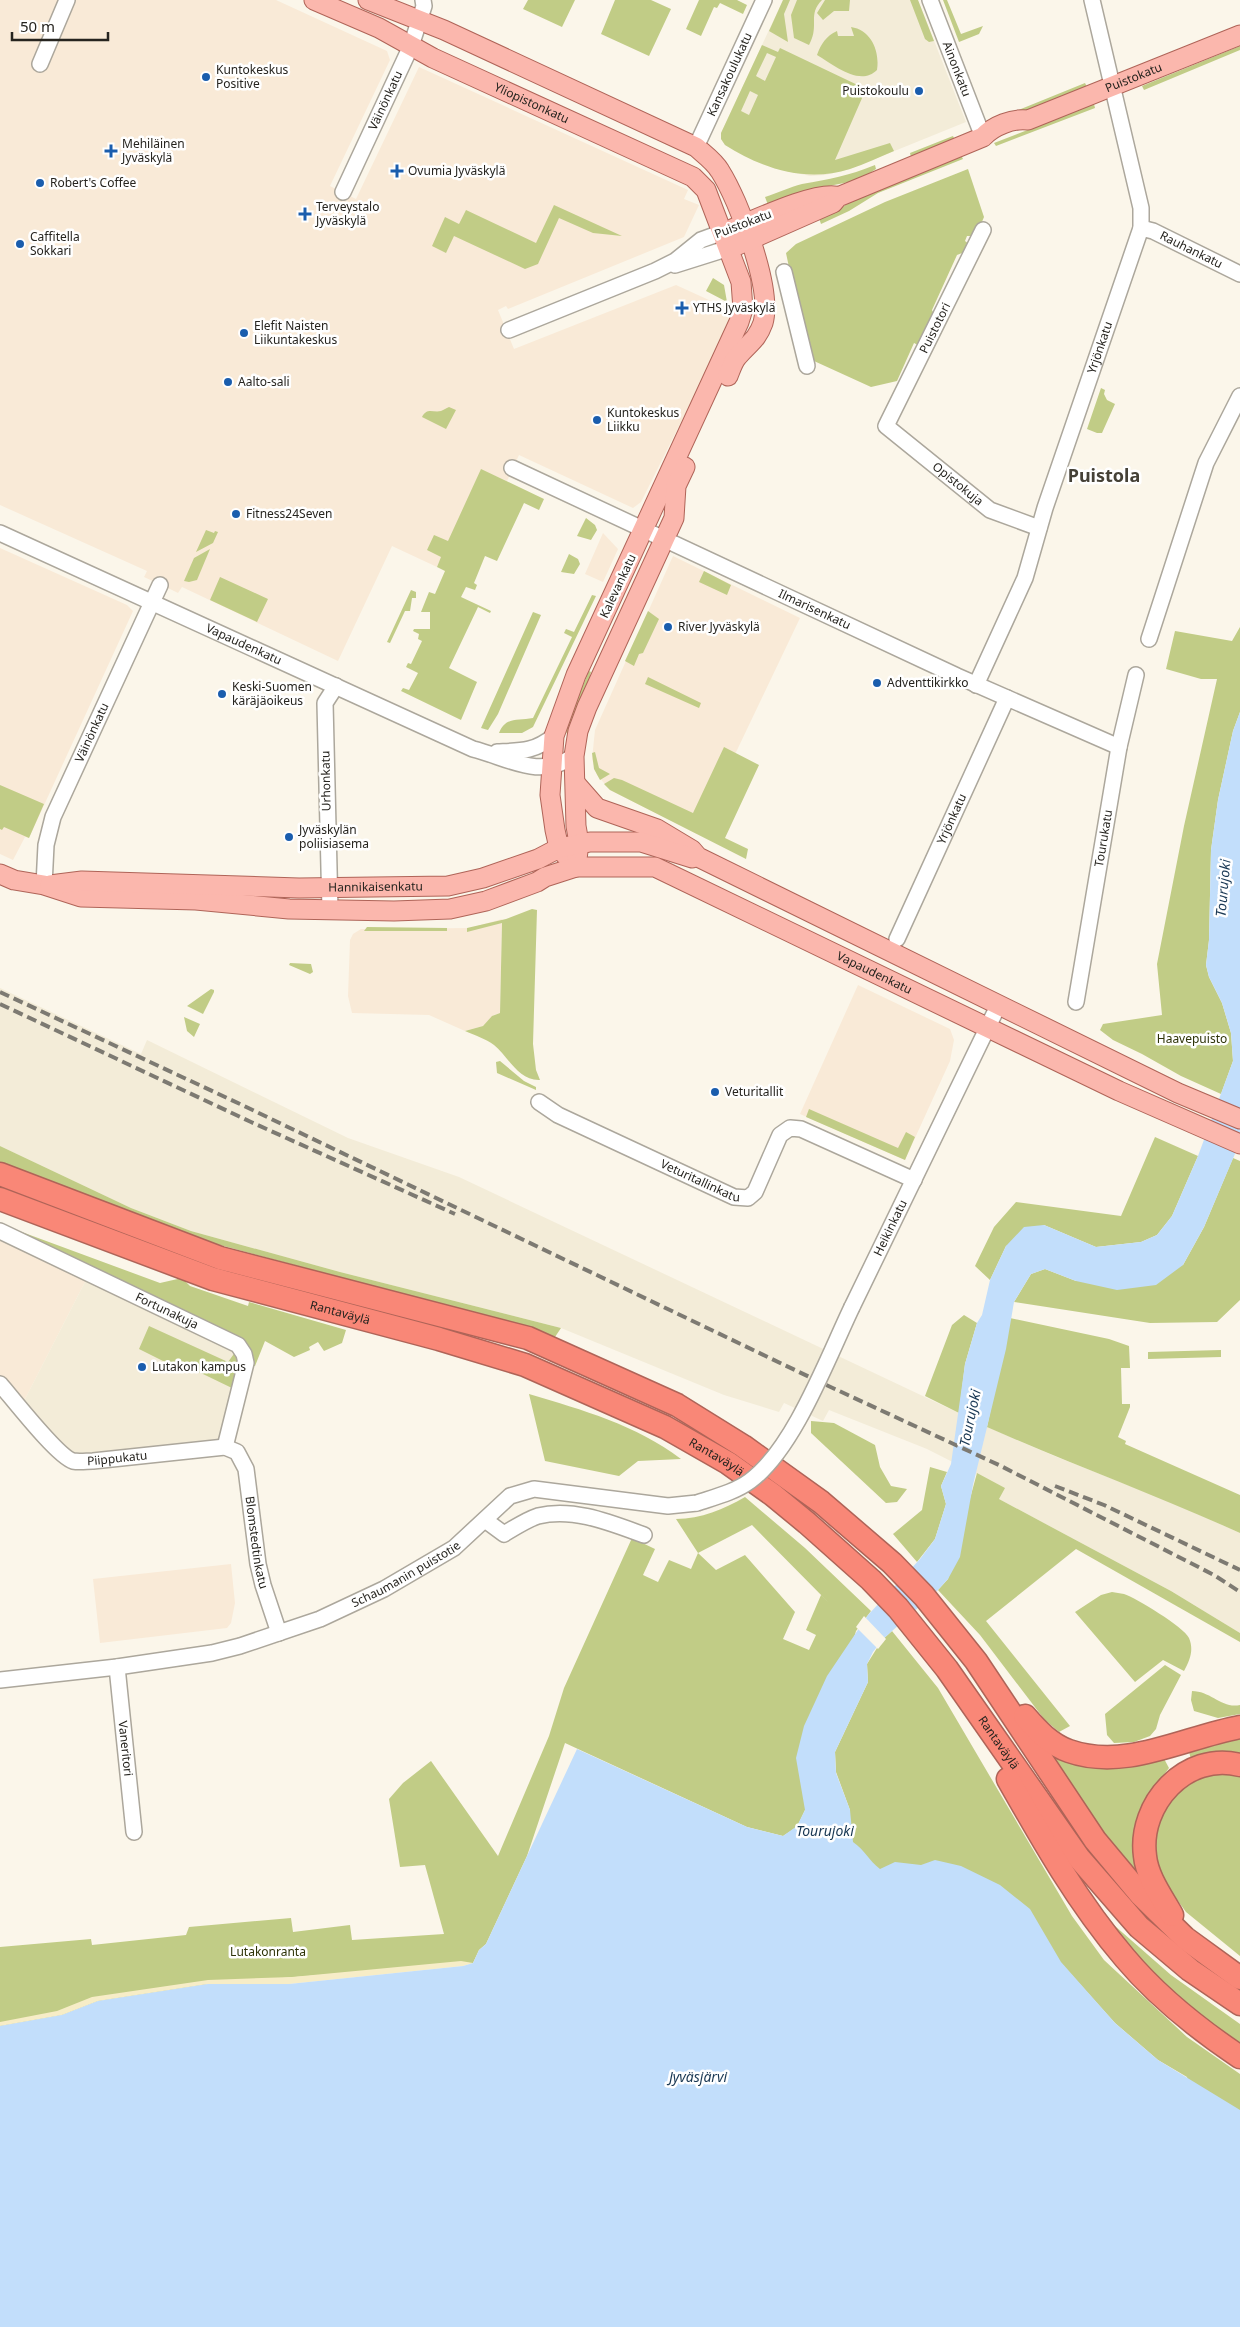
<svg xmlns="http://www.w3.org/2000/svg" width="1240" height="2327" font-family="'Noto Sans',sans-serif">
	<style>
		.commercial { fill: #f9ead7 }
		.built { fill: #f3ecd8 }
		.green { fill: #c1cc86; fill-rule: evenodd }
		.sand { fill: #f7edc7 }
		.water { fill: #c2defb }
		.pier { fill: #fbf6ea }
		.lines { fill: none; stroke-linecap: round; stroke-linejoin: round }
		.minor-casing { stroke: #aca79c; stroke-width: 18 }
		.major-casing { stroke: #af6458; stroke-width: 21 }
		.highway-casing { stroke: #af6458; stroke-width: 25 }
		.minor { stroke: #fff; stroke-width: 15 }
		.major { stroke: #fbb7ad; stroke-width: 19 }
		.highway { stroke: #f98777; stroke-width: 22 }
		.rail { stroke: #7d7a72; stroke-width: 4; stroke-dasharray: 10 5; stroke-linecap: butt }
		.minor-bridge-casing { stroke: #aca79c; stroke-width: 18; stroke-linecap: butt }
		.minor-bridge { stroke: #fff; stroke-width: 15 }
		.poi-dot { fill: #1a5dad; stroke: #fff; stroke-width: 2 }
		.labels { text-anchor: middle; stroke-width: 5; stroke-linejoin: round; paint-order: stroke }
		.street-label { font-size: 12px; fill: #26241f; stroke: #fff }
		.poi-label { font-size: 12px; fill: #26241f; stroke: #fff; text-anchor: start }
		.park-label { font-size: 12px; fill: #2e3308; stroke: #fff }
		.water-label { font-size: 14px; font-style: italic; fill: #183753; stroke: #fff }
		.district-label { font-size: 18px; font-weight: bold; fill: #454137; stroke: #fff }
	</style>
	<rect width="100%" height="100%" fill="#fbf6ea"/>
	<path class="commercial" d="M0,0H276L387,51L390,60L330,186L356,199L419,67L688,190L684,199L699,205L684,237L508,309L506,306L498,310L514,349L676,285L733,311L734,316L641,502L633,508L519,455L507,481L481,470L437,567L392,546L338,661L182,587L178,593L172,590L144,577L147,571L0,505Z
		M603,533L618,549L603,582L585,574Z
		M0,548L127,605L133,611L29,838L25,837L13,860L0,854Z
		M673,556L800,618L697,834L610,790L597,775L592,759L595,730Z
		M502,919L500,1013L494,1015L483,1026L465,1031L429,1015L352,1013L348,996L350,940L353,934L361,929L470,928Z
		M858,985L950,1029L954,1040L950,1061L905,1160L800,1114Z
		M0,1236L87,1278L23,1403L0,1376Z
		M231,1564L235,1603L231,1623L227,1628L100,1643L93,1579Z"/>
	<path class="built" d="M783,0H918L966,122L850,169L825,175L810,176L773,168L725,145L721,139V133Z
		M0,988L141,1054L147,1040L348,1138L459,1177L999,1432L1052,1455L1166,1500L1240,1533V1633L1171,1591L999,1499L1004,1488L927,1449L829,1410L823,1421L784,1403L779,1412L724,1395L561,1328L340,1272L191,1231L131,1208L0,1146Z
		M87,1278L236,1351L241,1358L220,1445L73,1458L23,1403Z"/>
	<path class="green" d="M528,0H575L562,27L523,9Z
		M615,0H651L671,9L649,56L601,34Z
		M699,0H737L747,5L743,14L720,3L717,8L714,7L701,36L686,29Z
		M783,0H790L784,14L788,42L769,31Z
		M797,0H822C807,15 820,25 809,45L794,38L791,15Z
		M825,0H850L849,11H834L823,20L817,13Z
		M910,0H918L934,41L929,42L925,39Z
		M943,0H947L961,34L983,26L979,34L959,42Z
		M851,27C871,30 880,51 877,70C860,87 834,65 817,55C821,44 826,36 837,31L838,36H854Z
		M762,45L778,52L780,48L866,89L835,160L890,143L894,151C879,157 865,164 850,169C806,183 763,169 725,145L721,139V133ZM767,53L776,57L765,81L756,76ZM750,91L758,95L749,115L741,111Z
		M1240,46V50L1144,90L1142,86Z
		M1085,83L1087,87L1011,118L986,123Z
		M1094,104L1095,108L996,146L994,143Z
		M953,136L956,142L911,157L910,153Z
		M961,155L963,159L878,193L849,211L821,224L819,218L837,211L854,199Z
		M875,165L876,169L859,180L814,189L768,205L765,197C777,193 790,187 802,184C830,179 848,176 875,165Z
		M968,169L984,217L976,236H967L965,241L969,244L967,251L957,255L932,310L935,316L930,329L925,330L922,334L926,337L920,346L914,343L897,381L871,387L814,361L803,334L786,253L796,244L885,202Z
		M554,205L622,236L593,233L559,218L538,264L525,269L454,236L446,253L432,246L445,217L459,224L466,210L536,243Z
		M713,278L724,285L727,302L706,291Z
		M1101,388L1105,390L1104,394L1107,400L1115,404L1102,433H1097L1087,429Z
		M449,407L456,410L446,429L422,417C427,407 433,413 441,411C444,410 446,408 449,407Z
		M481,469L544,499L539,510L524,503L497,561L485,556L474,583L477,585L475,590L466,587L461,597L491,611L490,613L478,607L449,668L477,682L461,720L401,691L403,688L409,690L418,673L406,667L408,663L411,664L422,641L418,639L419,634L413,631L414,629H430V612H421L429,592L435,594L445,571L437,567L441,557L427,550L434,535L448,541Z
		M586,518L595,525L597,530L591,540L577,536Z
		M206,530L214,533L215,531L218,532L213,543L196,552Z
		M210,549L197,580L189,582L184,581L194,558Z
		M569,554L578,559L580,564L574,574L561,572Z
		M704,571L731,585L727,595L699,582Z
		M220,577L268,599L257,622L210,600Z
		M411,590L416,592V598H412L410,611H405L390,643L387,642Z
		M592,595L596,596L533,727L522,733H499C506,716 518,721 533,718L572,637L564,633L566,629L574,632Z
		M648,611L659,619L643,653L639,654L634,666L625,661Z
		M533,612L541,615L498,714L488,730L481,728Z
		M1240,627V712L1233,731L1218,800L1211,850L1209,940L1206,965L1209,977L1222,1003L1231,1033L1233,1061L1221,1094L1181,1076L1142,1054L1113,1040L1100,1030L1103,1024L1162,1015L1157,964L1184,826L1217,679H1201L1166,669L1175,631L1232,641Z
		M589,671L591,672L586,695L568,735L566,732L572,712Z
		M648,677L701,703L699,708L645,684Z
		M724,747L759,765L725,838L748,849L746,859L610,790L604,784L614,778L622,780L693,813Z
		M595,752L599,768L610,774L600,780L594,769L592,753Z
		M0,785L44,804L29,838L4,827L2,830L0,829Z
		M532,909L537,910L533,1044L536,1070L540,1080C518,1081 508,1056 494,1045C486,1039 474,1035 465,1031L483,1026L492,1016L500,1013L502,923L467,932V928L506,919Z
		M367,927L447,928V931H364Z
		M290,963L311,964L313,972L310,974L289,965Z
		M211,989L214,990V992L203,1014L187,1006Z
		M184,1017L200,1024L194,1037L187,1031Z
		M500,1061L524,1081L536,1087V1090L497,1073L496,1062Z
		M809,1109L898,1148L906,1132L915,1137L905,1160L806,1117Z
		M1155,1137L1198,1156L1172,1216L1157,1235L1141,1242L1096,1247L1044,1225L1006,1246L990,1280L975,1266L994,1227L1016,1202L1121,1216Z
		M0,1146L131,1208L191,1231L340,1272L561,1328L553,1340L480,1315L194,1238L81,1199L0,1162Z
		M1233,1158L1240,1161V1300L1217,1322L1150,1323L1014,1302L1031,1274L1045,1269L1076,1281L1183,1265L1204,1227Z
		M11,1228L160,1283L182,1278L190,1286L248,1306L249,1302L346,1330L342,1343L324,1351L318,1342L309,1347L310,1350L294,1357L265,1341L255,1366H251L249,1350Z
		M964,1315L977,1323L965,1364L959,1413L925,1396L952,1325Z
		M1010,1318L1109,1339L1129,1346L1130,1368H1121L1122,1404H1130V1407L1118,1437L1126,1441L1125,1444L1240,1495V1533C1156,1495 1071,1464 987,1427Z
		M149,1326L228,1362L236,1351L241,1358L234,1389L176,1361L173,1366L139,1349Z
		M1221,1350V1357L1148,1359V1352Z
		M529,1394C583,1410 636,1425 681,1459L638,1461L619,1476L545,1461Z
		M811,1421L834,1423L875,1445L880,1467L891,1486L907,1489L897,1502L886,1503L811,1433Z
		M930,1467L947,1472L941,1486L946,1504L935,1539L917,1562L893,1534L922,1510Z
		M977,1473L1005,1488L999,1499L1171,1591L1240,1633V1642L1076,1549L986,1621L1070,1726L1059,1732L1044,1719L980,1635L938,1590L948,1579Z
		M745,1497L805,1548L871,1611L856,1631L805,1810L797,1827L783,1836L747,1827L565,1743L527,1856L486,1944L479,1950L473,1963L208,1984L98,2001L62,2015L0,2026V1947L91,1939L92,1945L186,1935L189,1927L291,1918L293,1932L350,1925L352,1940L444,1934L425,1865L400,1867L389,1799L403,1783L431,1761L498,1856L549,1736L564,1688L632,1538L655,1549L643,1575L658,1582L669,1560L691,1569L698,1553L676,1519C701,1519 724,1509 745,1497ZM752,1525L829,1603L821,1595L806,1630L816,1635L809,1650L783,1639L795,1612L745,1555L716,1570L698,1553Z
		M1112,1592C1116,1593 1120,1593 1124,1594C1136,1598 1184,1627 1189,1638C1194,1650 1190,1660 1184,1671L1163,1660L1135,1682L1075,1612L1101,1595Z
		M892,1631L938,1688L1072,1916L1104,1960L1187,2037L1240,2074V2312L1187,2077L1158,2060L1115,2023L1061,1963L847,1947L850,1810L836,1772L835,1752L868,1682L867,1664L882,1640Z
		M1165,1665L1181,1675L1160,1715L1156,1729L1150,1736L1134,1742L1114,1743L1107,1735L1105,1714Z
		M1192,1691C1211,1691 1222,1709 1240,1705V1714L1218,1718L1194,1711L1191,1700Z
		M1240,1734V1756L1191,1760L1188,1747Z
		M1047,1751C1087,1777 1118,1763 1162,1755L1169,1768C1137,1811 1128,1825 1140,1880L1119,1857Z
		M1229,1771L1240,1774V1956L1186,1912L1167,1886L1157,1868L1151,1844L1167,1800L1201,1775Z
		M1075,1874L1115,1926L1171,1975L1240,2024V2049L1194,2014L1117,1940Z"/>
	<path class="sand" d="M461,1961L473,1963L463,1966L289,1984H208L98,2001L62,2015L0,2026V2022L57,2011L92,1997L208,1980L292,1977Z"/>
	<path class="water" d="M1240,712V1142L1204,1227L1183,1265L1156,1285L1117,1290L1076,1281L1045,1269L1031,1274L1014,1302L1006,1349L973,1485L960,1557L948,1579L938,1590L882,1640L873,1652L867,1664L868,1682L835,1752L836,1773L850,1810L853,1842C865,1850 869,1861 880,1869L895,1862L921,1865L935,1860L961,1866L1000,1885L1030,1909L1061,1962L1115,2023L1158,2060L1240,2110V2327H0V2026L62,2015L98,2001L208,1984H289L463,1966L473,1963L479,1950L486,1944L577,1749L747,1827L783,1836L797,1826L805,1810L796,1758L804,1726L827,1676L868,1615L920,1559L935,1539L946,1504L941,1486L951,1464L965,1364L977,1323L982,1315L990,1280L1006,1246L1024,1227L1044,1225L1096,1247L1141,1242L1157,1235L1172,1216L1198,1156L1233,1061L1231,1033L1222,1003L1209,977L1206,965L1209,940L1211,850L1218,800L1233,731Z"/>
	<path class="pier" d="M864,1616L886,1639L878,1649L856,1627Z"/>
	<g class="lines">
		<defs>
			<g id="minor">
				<path id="s1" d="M930,0L983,137"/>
				<path d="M40,64L67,0"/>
				<path id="s2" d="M696,147L764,0"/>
				<path id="s3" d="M343,192L411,46L424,6L423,0"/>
				<path id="s4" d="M1141,228L1153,231L1240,274"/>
				<path id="s5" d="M983,230L886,426L990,510L1039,528"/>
				<path d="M675,265L729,248"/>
				<path d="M784,272L807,366"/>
				<path d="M509,330L655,271L675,261L701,240L723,232"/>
				<path id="s6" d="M512,468L957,676L1119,747"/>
				<path id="s7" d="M0,533L473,749C509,758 539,780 574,756"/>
				<path d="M1149,639L1206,463L1240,396"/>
				<path id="s8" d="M976,685L1025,578L1045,508L1141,228V208L1092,0"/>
				<path d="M497,752C521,751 534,752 554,736"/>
				<path id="s9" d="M44,885L46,845L53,817L160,585"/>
				<path d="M330,910L325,703L336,686"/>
				<path id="s10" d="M897,939L1007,698"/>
				<path id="s11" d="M1076,1002L1119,747L1136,675"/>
				<path id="s12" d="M539,1102L558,1115L734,1197L748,1198L755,1192L780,1135L790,1128L801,1129L914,1180"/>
				<path id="s13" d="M0,1231L238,1345L244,1354L246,1363L225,1447"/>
				<path id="s14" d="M852,1307L998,1006"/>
				<path id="s15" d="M0,1384C13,1399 58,1457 73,1461C79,1462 87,1461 93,1461L225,1447L237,1452L246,1469L258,1564L263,1585L279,1633"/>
				<path d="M485,1520L504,1534C514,1528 526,1520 538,1516C573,1507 611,1523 644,1535"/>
				<path id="s16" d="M117,1667L134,1832"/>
				<path id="s17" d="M0,1680L117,1667L212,1653L240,1646L320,1619L384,1589L454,1548L510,1496L534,1489L668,1506L697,1503"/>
			</g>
			<g id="major">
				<path id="s18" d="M314,0L379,28L433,58L693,177L706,190L709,198L741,282L743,309L739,322L576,675L554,736L550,795L555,830L559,848L576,867"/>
				<path d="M368,0L444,30L696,147C705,155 714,161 720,171C739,201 773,289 763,323C757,340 749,343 738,356C733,361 731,369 728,376"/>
				<path d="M732,229C755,220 813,192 836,196"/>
				<path id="s19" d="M738,245L833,203L838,197L983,137C993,126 1013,118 1028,120L1240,35"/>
				<path d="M576,784L597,808L657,829L692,850L698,857L1178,1093L1240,1119"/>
				<path d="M576,867L579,843L576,826L574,756L578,731L587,707L674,518L676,486L685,467"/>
				<path id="s20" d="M0,874L14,880L44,885L81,897L196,900L289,909L394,911L450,909L486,901L537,882L545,877L576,867H655L1119,1091L1240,1144"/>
				<path id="s21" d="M50,885L82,881L299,888L448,886L483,878L538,859L559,848L590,842H641L692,858"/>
			</g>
			<g id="highway">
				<path d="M0,1174L220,1258L528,1338L677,1405L743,1446L821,1502L892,1563L924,1596L976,1661L1095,1840L1141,1895L1185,1938L1240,1978"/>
				<path id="s22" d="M0,1199L213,1279L439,1339L525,1365L665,1427L728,1463L773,1495L807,1523L871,1580L898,1608L947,1669L1079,1858L1139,1927L1190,1970L1240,2004"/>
				<path d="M1025,1716C1037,1730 1051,1745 1069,1751C1126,1771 1185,1737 1240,1727"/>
				<path d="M1008,1779C1043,1841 1078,1903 1125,1958C1157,1996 1198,2029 1240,2057"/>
				<path d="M1172,1915C1162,1897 1147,1877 1145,1856C1138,1804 1186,1751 1240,1765"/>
			</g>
		</defs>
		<use href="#minor" class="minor-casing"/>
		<use href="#major" class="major-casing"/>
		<use href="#highway" class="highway-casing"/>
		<use href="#minor" class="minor"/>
		<use href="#major" class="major"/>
		<use href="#highway" class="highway"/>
		<path class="rail" d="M0,992L240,1104L822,1383L1001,1466L1214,1575L1240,1592
			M0,1004L251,1122L455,1214
			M1055,1486L1104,1505L1240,1570"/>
		<defs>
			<path id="minor-bridge" d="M697,1503C715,1497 735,1492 750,1481C794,1449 828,1357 852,1307"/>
		</defs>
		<use href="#minor-bridge" class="minor-bridge-casing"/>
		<use href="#minor-bridge" class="minor-bridge"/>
	</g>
	<g class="poi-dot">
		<circle cx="206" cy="77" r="5"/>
		<circle cx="919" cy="91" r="5"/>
		<path d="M108.5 143.5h5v5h5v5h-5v5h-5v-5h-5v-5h5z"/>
		<path d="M394.5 163.5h5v5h5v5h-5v5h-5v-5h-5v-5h5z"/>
		<circle cx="40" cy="183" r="5"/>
		<path d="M302.5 206.5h5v5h5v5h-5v5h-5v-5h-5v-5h5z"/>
		<circle cx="20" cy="244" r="5"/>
		<path d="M679.5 300.5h5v5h5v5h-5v5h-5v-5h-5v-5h5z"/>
		<circle cx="244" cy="333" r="5"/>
		<circle cx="228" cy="382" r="5"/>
		<circle cx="597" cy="420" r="5"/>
		<circle cx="236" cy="514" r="5"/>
		<circle cx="668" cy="627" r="5"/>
		<circle cx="877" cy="683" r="5"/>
		<circle cx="222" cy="694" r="5"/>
		<circle cx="289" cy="837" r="5"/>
		<circle cx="715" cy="1092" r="5"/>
		<circle cx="142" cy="1367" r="5"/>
	</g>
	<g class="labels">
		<g class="street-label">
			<text dy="4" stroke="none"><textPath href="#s1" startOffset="74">Ainonkatu</textPath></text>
			<text dy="4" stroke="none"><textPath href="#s2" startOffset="80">Kansakoulukatu</textPath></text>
			<text dy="4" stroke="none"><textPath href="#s19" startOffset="432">Puistokatu</textPath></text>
			<text dy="4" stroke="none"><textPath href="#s3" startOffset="101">Väinönkatu</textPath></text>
			<text dy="4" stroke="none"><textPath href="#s18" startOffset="241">Yliopistonkatu</textPath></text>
			<text transform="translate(743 224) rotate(-21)" y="4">Puistokatu</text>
			<text dy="4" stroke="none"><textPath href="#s4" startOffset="55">Rauhankatu</textPath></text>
			<text transform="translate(935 328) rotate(-64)" y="4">Puistotori</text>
			<text dy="4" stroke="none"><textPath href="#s8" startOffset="360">Yrjönkatu</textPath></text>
			<text dy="4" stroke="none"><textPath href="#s5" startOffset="311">Opistokuja</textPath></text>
			<text transform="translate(618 586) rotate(-65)" y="4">Kalevankatu</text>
			<text dy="4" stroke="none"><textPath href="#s6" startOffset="334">Ilmarisenkatu</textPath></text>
			<text dy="4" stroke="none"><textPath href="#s7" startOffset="268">Vapaudenkatu</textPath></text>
			<text dy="4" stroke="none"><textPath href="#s9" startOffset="162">Väinönkatu</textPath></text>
			<text transform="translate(326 781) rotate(-91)" y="4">Urhonkatu</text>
			<text dy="4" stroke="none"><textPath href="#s10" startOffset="132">Yrjönkatu</textPath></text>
			<text dy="4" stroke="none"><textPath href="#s11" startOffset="166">Tourukatu</textPath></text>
			<text dy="4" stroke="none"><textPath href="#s21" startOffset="326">Hannikaisenkatu</textPath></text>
			<text dy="4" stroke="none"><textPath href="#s20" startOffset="910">Vapaudenkatu</textPath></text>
			<text dy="4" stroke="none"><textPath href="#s12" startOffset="180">Veturitallinkatu</textPath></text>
			<text dy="4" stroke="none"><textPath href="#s14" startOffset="88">Heikinkatu</textPath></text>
			<text dy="4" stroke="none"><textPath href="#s13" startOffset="185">Fortunakuja</textPath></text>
			<text dy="4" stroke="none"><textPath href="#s22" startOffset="359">Rantaväylä</textPath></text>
			<text dy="4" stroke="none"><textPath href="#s15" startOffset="151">Piippukatu</textPath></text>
			<text dy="4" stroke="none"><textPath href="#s22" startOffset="764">Rantaväylä</textPath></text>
			<text dy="4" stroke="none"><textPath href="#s15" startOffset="366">Blomstedtinkatu</textPath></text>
			<text dy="4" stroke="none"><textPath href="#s17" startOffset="424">Schaumanin puistotie</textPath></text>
			<text dy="4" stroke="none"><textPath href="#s22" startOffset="1169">Rantaväylä</textPath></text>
			<text dy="4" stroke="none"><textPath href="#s16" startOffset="82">Vaneritori</textPath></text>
		</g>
		<g class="poi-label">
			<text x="216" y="74">Kuntokeskus<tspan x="216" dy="14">Positive</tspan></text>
			<text x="909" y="95" text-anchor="end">Puistokoulu</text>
			<text x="122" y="148">Mehiläinen<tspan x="122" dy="14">Jyväskylä</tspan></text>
			<text x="408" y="175">Ovumia Jyväskylä</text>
			<text x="50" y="187">Robert's Coffee</text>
			<text x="316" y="211">Terveystalo<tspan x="316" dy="14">Jyväskylä</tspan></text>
			<text x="30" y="241">Caffitella<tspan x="30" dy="14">Sokkari</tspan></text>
			<text x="693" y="312">YTHS Jyväskylä</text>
			<text x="254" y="330">Elefit Naisten<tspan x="254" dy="14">Liikuntakeskus</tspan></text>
			<text x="238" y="386">Aalto-sali</text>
			<text x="607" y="417">Kuntokeskus<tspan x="607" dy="14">Liikku</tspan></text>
			<text x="246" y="518">Fitness24Seven</text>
			<text x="678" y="631">River Jyväskylä</text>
			<text x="887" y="687">Adventtikirkko</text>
			<text x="232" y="691">Keski-Suomen<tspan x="232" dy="14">käräjäoikeus</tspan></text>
			<text x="299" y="834">Jyväskylän<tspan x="299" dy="14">poliisiasema</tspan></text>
			<text x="725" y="1096">Veturitallit</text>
			<text x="152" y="1371">Lutakon kampus</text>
		</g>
		<g class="park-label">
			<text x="1192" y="1043">Haavepuisto</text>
			<text x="268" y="1956">Lutakonranta</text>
		</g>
		<g class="water-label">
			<text transform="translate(1223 888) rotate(-85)" y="5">Tourujoki</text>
			<text transform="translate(970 1418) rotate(-78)" y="5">Tourujoki</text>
			<text x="825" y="1836">Tourujoki</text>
			<text x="698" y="2082">Jyväsjärvi</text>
		</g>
		<g class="district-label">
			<text x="1104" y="482">Puistola</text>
		</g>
	</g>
	<path d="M12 32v8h96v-8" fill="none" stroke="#26241f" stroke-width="2.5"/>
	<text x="20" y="32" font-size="15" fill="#26241f" stroke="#ffffff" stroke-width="4" paint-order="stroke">50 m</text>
</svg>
